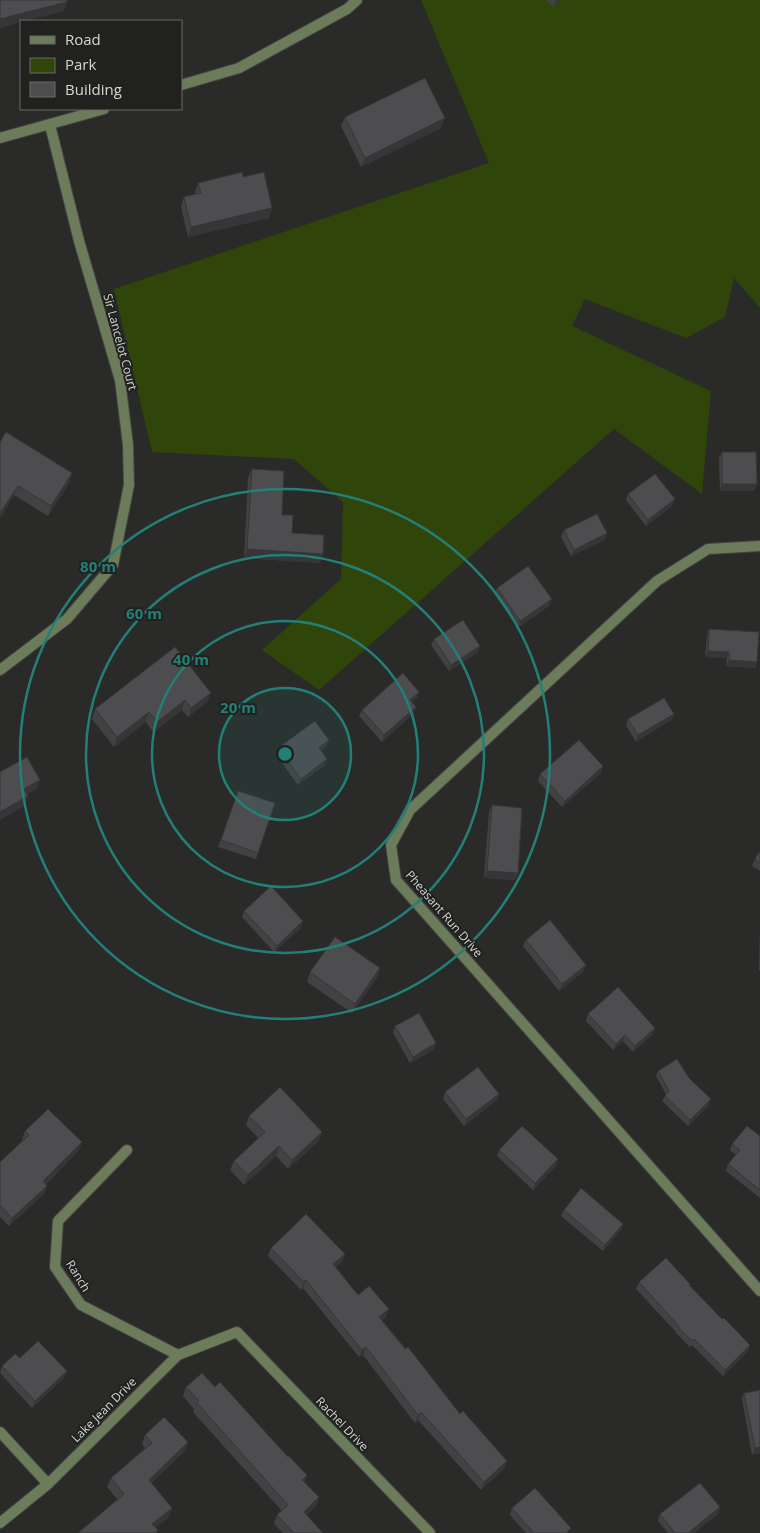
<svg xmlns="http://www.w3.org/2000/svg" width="760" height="1533" font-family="'Open Sans',sans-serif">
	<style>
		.green { fill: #304509 }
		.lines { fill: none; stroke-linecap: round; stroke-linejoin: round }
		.street-casing { stroke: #454644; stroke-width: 12 }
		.street { stroke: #6c7b59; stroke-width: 10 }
		.wall { fill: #424245 }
		.shaded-wall { fill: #363638 }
		.building { fill: #4d4d50; stroke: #363638 }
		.ring { fill: none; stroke: #238078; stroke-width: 2.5 }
		.labels { text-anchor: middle; stroke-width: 4; stroke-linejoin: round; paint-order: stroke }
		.street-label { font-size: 12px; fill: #d5d6d4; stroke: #21221f }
		.centre { fill: #238078; stroke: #21221f; stroke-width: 2.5 }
		.ring-label { font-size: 15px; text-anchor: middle; font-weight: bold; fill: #238078; stroke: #21221f; stroke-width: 4; stroke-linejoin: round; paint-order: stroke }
	</style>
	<rect width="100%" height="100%" fill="#2a2b29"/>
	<path class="green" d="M421,0H514V1L516,0H760V308L734,278L725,317L686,338L585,299L572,326L711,391L702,494L614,429L319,690L262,650L341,579L343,502L294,459L152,452L114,289L489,163Z"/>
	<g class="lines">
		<defs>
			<path id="street" d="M181,85L239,68L347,9L357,0
				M0,138L104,109
				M760,546L708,549L657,581L410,810L391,845L396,880L760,1291
				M0,670L67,619L113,565L129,485L128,445L120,380L79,241L50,125
				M127,1150L58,1221L55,1267L81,1305L178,1355
				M0,1432L48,1484
				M0,1523L48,1484L178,1355L237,1332L430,1533"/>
		</defs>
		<use href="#street" class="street-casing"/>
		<use href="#street" class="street"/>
	</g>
	<path class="wall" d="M546,0H560L554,7Z
		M345,117L441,128L361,167L341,126Z
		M243,177L272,208L269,218L188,237L181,206L184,197L195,194V192L198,183Z
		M0,442L72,473L69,483L48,516L14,495L0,518Z
		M722,452L754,491H720L719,458Z
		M252,469L282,515L292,533L323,554L320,563L244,558L248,478Z
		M628,494L672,506L646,526L626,500Z
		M564,530L607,533L604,540L571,556L561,537Z
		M497,588L549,606L518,628L494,594Z
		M709,629L757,662L755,668L726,666L727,658L705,657L707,636Z
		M434,639L480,646L477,653L449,671L431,645Z
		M175,647L207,702L188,717L182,710L153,732L146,722L114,747L92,719L95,709Z
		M419,692L417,698L412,702L414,713L382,742L359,716L362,710Z
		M674,714L671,720L636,742L626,725L628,719Z
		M327,746L321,751L327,759L325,765L298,785L276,755L278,748Z
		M603,766L601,773L562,807L538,781L540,774Z
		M238,791L275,803L256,859L218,847Z
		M492,805L518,873L515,880L484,878L489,812Z
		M760,851V871L752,866L755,859Z
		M244,911L301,928L274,952L242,917Z
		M760,927V970H759Z
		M526,940L584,971L559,991L523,946Z
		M310,972L377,978L352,1013L307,982Z
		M588,1014L655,1028L653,1034L633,1052L623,1041L613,1050L586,1021Z
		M395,1026L436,1043L433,1050L410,1063L393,1033Z
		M658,1071L689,1078L709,1105L688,1126L662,1101L666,1094L656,1076Z
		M445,1092L499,1094L497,1100L464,1126L443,1099Z
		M249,1116L322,1132L318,1142L288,1169L276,1156L244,1185L230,1170L234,1161L258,1138L246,1125Z
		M25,1131L82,1142L79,1150L46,1184L47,1186L44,1194L9,1226L0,1217V1162L23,1140L22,1139Z
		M760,1136V1198L726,1171L728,1164L736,1155L730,1150L732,1144Z
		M499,1150L558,1159L556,1166L533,1190L497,1156Z
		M564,1210L623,1224L621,1230L603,1251L561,1216Z
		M271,1248L345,1254L342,1262L336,1267L358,1295L386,1317L382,1320L460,1414L507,1461L504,1469L481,1490L418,1420L415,1423L363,1355L359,1357L303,1288L301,1290L268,1256Z
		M639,1282L690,1286L722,1319L750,1345L748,1351L723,1376L692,1345L690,1347L676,1333V1332L636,1289Z
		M20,1358L64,1378L32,1408L0,1373L2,1366Z
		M186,1387H215L307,1475L305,1482L319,1497L316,1506L306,1515L323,1533H283L274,1524L277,1515L282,1511L193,1412L194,1409L183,1396Z
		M744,1393L760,1453L752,1455L742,1399Z
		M145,1435L185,1451L151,1483L172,1508L169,1517L155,1528L158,1530L157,1533H78L118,1500L107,1487L111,1478L145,1448L142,1444Z
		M720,1507L718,1514L694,1533H668L658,1521L660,1514Z
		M512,1508L569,1533H526L510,1515Z"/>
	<path class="shaded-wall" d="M556,0H560L554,7Z
		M67,2L64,11L25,21H21V22L0,28V19Z
		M445,118L441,128L361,167L365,158Z
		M272,208L269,218L188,237L191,227Z
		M72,473L69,483L48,516L51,506Z
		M722,484H757L754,491H720Z
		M18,486L14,495L0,518V513Z
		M675,499L672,506L646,526L648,520Z
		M607,533L604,540L571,556L574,550Z
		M247,549L323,554L320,563L244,558Z
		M552,599L549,606L518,628L520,621Z
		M480,646L477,653L449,671L451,665Z
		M708,651L729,652L727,658L705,657Z
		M729,660L757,662L755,668L726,666Z
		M419,692L417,698L408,706L410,700Z
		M211,693L207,702L188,717L191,708Z
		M185,700L182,710L153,732L157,722Z
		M416,707L414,713L382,742L384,735Z
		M149,712L146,722L114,747L117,737Z
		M674,714L671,720L636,742L638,735Z
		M329,740L327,746L316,754L319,748Z
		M327,759L325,765L298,785L301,779Z
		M603,766L601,773L562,807L565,801Z
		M40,780L37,789L21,798L24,789Z
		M28,796L25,806L0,820V812Z
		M487,871L518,873L515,880L484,878Z
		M303,921L301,928L274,952L277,946Z
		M586,965L584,971L559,991L562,984Z
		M380,968L377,978L352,1013L355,1004Z
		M655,1028L653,1034L633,1052L635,1046Z
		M625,1035L623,1041L613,1050L616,1044Z
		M436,1043L433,1050L410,1063L413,1057Z
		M499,1094L497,1100L464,1126L466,1119Z
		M711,1099L709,1105L688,1126L690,1120Z
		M322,1132L318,1142L288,1169L292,1160Z
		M82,1142L79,1150L40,1189L43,1181Z
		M279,1146L276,1156L244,1185L248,1175Z
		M558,1159L556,1166L533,1190L535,1183Z
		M47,1186L44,1194L9,1226L12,1218Z
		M623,1224L621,1230L603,1251L605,1245Z
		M345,1254L342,1262L330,1272L333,1264Z
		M306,1280L303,1288L301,1290L304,1282Z
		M389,1309L386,1317L376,1325L379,1317Z
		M750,1345L748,1351L723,1376L725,1370Z
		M366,1347L363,1355L359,1357L362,1350Z
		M67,1371L64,1378L32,1408L35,1401Z
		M421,1412L418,1420L415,1423L418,1415Z
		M188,1442L185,1451L145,1489L149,1480Z
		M760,1447V1453L752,1455L755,1448Z
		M507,1461L504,1469L481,1490L484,1482Z
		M307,1475L304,1484L302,1480Z
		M319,1497L316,1506L300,1521L304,1512Z
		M720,1507L718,1514L694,1533H688Z
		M172,1508L169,1517L149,1533L152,1524Z"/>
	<path class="building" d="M0,0H67V2L0,19Z
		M425,78L445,118L365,158L345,117Z
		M242,172L243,177L264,172L272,208L191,227L184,197L201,193L198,183Z
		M6,432L72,473L51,506L18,486L0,513V442Z
		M722,452H756L757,484H722Z
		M252,469L284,471L282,515H293L292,533L324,535L323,554L247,549Z
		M655,474L675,499L648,520L628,494Z
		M597,514L607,533L574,550L564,530Z
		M528,566L552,599L520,621L497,588Z
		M463,620L480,646L451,665L434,639Z
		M709,629L759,632L757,662L729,660V652L708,651Z
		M175,647L211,693L191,708L185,700L157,722L149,712L117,737L95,709Z
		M403,673L419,692L410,700L416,707L384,735L362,710Z
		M664,698L674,714L638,735L628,719Z
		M315,721L329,740L319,748L327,759L301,779L278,748Z
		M579,740L603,766L565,801L540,774Z
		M27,757L40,780L24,789L28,796L0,812V772Z
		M238,791L275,803L258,853L221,840Z
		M492,805L522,808L518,873L487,871Z
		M760,851V863L755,859Z
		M271,886L303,921L277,946L244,911Z
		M550,920L586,965L562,984L526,940Z
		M335,937L380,968L355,1004L310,972Z
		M618,987L655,1028L635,1046L625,1035L616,1044L588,1014Z
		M419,1013L436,1043L413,1057L395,1026Z
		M677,1059L689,1078L711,1099L690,1120L665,1096L669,1091L658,1071Z
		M478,1067L499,1094L466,1119L445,1092Z
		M280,1087L322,1132L292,1160L279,1146L248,1175L234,1161L265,1132L249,1116Z
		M48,1109L82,1142L43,1181L47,1186L12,1218L0,1205V1162L29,1135L25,1131Z
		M522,1126L558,1159L535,1183L499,1150Z
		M747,1126L760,1136V1190L728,1164L740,1150L732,1144Z
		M581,1188L623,1224L605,1245L564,1210Z
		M306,1214L345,1254L333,1264L358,1295L369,1286L389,1309L379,1317L405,1349L408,1347L460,1414L463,1411L507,1461L484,1482L421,1412L418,1415L366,1347L362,1350L306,1280L304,1282L271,1248Z
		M666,1258L690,1284L689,1285L722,1319L724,1318L750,1345L725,1370L694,1339L692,1341L678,1327L679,1326L639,1282Z
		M38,1341L67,1371L35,1401L2,1366L15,1354L20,1358Z
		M202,1373L215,1387L220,1382L288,1457L289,1456L307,1475L302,1480L319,1497L304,1512L323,1533H294L277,1515L288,1505L197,1403L199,1401L186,1387Z
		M760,1390V1447L755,1448L744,1393Z
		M164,1417L188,1442L149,1480L172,1508L152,1524L158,1530L154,1533H78L124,1494L111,1478L152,1443L145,1435Z
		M700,1483L720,1507L688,1533H675L660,1514Z
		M535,1488L571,1528L566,1533H534L512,1508Z"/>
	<circle cx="285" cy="754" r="66" fill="#238078" fill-opacity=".12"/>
	<g class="ring">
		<circle cx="285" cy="754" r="66"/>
		<circle cx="285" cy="754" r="133"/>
		<circle cx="285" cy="754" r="199"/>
		<circle cx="285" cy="754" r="265"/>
	</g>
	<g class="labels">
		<g class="street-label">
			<text transform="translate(120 342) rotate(75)" y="4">Sir Lancelot Court</text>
			<text transform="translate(444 914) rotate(49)" y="4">Pheasant Run Drive</text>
			<text transform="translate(78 1276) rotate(58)" y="4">Ranch</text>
			<text transform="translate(104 1410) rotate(-45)" y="4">Lake Jean Drive</text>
			<text transform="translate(342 1424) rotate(46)" y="4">Rachel Drive</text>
		</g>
	</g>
	<circle cx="285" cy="754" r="8" class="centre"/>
	<g class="ring-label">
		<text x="98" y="572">80 m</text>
		<text x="144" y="619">60 m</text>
		<text x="191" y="665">40 m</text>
		<text x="238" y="713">20 m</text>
	</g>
	<rect x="20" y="20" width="162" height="90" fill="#21221f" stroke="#696a67"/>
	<rect x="30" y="36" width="25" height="8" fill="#6c7b59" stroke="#696a67"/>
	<text x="65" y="45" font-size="15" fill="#d5d6d4">Road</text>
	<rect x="30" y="58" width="25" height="15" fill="#304509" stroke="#696a67"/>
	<text x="65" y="70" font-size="15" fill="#d5d6d4">Park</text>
	<rect x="30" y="82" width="25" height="15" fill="#4d4d50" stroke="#696a67"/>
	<text x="65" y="95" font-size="15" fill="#d5d6d4">Building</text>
</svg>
